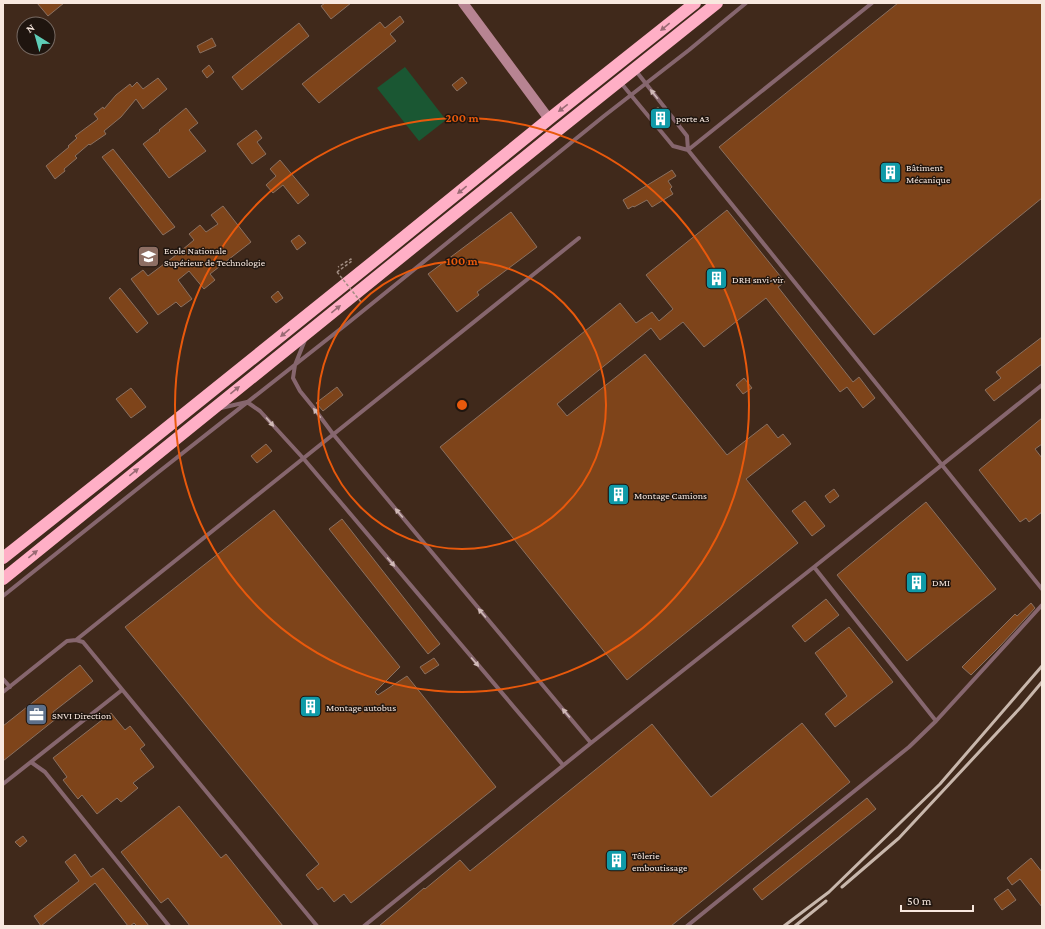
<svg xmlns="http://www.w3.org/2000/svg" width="1045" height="929" font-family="'Crimson Pro',serif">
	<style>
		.green { fill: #1a5733 }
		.building { fill: #7e441a; stroke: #8a7060 }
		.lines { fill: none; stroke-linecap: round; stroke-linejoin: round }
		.path { stroke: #a18d82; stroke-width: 1.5; stroke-dasharray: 3 2; stroke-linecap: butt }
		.lane { stroke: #86666e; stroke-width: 4 }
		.secondary { stroke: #b78492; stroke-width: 10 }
		.highway { stroke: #ffafc6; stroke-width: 12 }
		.rail { stroke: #c8b7ac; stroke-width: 3 }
		.path-bridge { stroke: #a18d82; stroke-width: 1.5; stroke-dasharray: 3 2; stroke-linecap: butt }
		.oneway { fill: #9a6a74 }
		.oneway2 { fill: #d0bab7 }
		.ring { fill: none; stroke: #e8590c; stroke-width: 2 }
		.labels { text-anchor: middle; stroke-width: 3; stroke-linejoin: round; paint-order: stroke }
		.poi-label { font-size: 10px; fill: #f8e8df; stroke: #1f150f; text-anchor: start }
		.centre { fill: #e8590c; stroke: #1f150f; stroke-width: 2 }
		.ring-label { font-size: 12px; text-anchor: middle; font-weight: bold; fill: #e8590c; stroke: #1f150f; stroke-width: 3; stroke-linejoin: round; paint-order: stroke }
	</style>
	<rect width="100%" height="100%" fill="#40291b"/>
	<path class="green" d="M405,67L446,120L419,141L377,88Z"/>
	<path class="building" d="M37,3H64L48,16Z
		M325,3H351L331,19L321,6Z
		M898,3H1042V198L874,335L719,147Z
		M400,16L404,22L390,34L396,41L319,103L302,84L380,22L385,28Z
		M299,23L309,36L242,90L232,77Z
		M212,38L216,46L200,53L197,46Z
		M209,65L214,72L207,78L202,71Z
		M462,77L467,83L457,91L452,85Z
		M158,78L167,89L143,109L136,99L121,117L104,131L106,134L90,145L89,144L75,156L77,158L64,169L65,171L55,179L46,166L69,147L68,146L77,138L75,136L98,119L94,114L103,107L104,109L116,95L130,84L132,87L137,82L143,89Z
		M658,107L669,122L662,127L651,113Z
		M186,108L198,123L189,130L206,151L169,178L143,144L160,131L159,130Z
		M256,130L262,138L257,142L266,154L252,164L237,144Z
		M113,149L175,227L163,235L102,157Z
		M280,160L309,195L298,204L283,185L273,193L266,185L276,176L270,169Z
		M672,170L676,176L668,181L672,187L670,189L673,194L652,207L647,200L634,207L633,206L628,209L623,200Z
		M223,206L251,242L210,274L215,280L204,289L189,271L178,280L192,299L181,307L176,302L158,315L131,279L143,270L148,276L176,255L194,240L189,234L200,225L206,232L218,224L211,215Z
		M727,210L785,282L778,287L853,382L859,377L875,398L863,408L847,387L840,392L766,298L704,347L683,322L660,340L651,328L557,404L567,416L645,354L727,455L767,424L778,438L783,434L791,444L746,479L798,543L627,680L440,447L620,303L636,323L652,312L659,321L673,309L646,275Z
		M511,212L537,247L477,292L479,295L457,312L428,274Z
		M299,235L306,243L297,250L291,241Z
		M120,288L148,323L137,333L109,298Z
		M278,291L283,298L276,303L271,297Z
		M1042,337V364L994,401L985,390L1001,378L996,372Z
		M744,378L752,388L743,394L736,385Z
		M337,387L343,395L323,411L316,403Z
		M131,388L146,407L131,418L116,399Z
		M1042,418V444L1035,449L1042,458V512L1029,522L1026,518L1020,522L979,470Z
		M266,444L272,451L257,463L251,456Z
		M834,489L839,496L830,503L825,496Z
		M805,501L825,526L812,536L792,511Z
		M926,502L996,589L907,661L837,575Z
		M274,510L400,667L375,692L378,695L407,676L496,787L351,903L344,894L334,902L322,887L318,890L306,875L319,864L125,627Z
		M342,519L440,644L428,654L329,529Z
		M826,599L839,615L805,642L792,626Z
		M1031,603L1035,608L1001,645L971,675L962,667L1015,614L1017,616Z
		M849,627L893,682L835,727L825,714L847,696L815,653Z
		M434,658L439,665L425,674L420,667Z
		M80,665L93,681L53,712L57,718L3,761V726Z
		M111,713L125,730L130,726L145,745L140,749L154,767L133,783L138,788L121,802L117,798L97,814L82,795L78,799L63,780L67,777L53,758Z
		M802,723L850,782L671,926H379L403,906L424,888L425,889L460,860L470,871L652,724L711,797Z
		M867,798L876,809L762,900L753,889Z
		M179,806L221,858L226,854L283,926H190L168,898L161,903L121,852Z
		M23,836L27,841L20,847L15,842Z
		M75,854L91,877L103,868L149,926H137L134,923L130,926H128L95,883L41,926L34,916L79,881L65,862Z
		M1031,858L1042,872V907L1020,879L1012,885L1007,878Z
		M1008,889L1016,900L1002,910L994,899Z"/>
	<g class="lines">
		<path class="path" d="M337,272L352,261L351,259L338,267"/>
		<path class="lane" d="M636,71L687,136L688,150L1042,589
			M621,83L673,146L688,150
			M688,150L872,3
			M305,340L295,365L293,378L300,391L313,407L333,434L591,743
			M221,408L247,402L260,411L303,458L563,765
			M814,567L936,721
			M3,596L156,474L348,323L604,116L689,50L746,3
			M76,640L579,238
			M3,679L10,687
			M3,692L67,641L76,640L83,642L317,926
			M31,762L45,772L169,926
			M3,784L122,690
			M364,926L591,743L814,567L1042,385
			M687,926L909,747L936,721L1042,605"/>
		<path class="secondary" d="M463,3L549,119"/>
		<path class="highway" d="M3,558L114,470L384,253L549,119L695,3
			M3,579L557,131L717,3"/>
		<path class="rail" d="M842,887L899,838L1021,707L1042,682
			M784,926L829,892L940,784L1042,666
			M795,926L826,901"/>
		<path class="path-bridge" d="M337,272L361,302"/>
	</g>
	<defs><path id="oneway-solid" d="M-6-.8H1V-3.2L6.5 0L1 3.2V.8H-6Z"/></defs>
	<g class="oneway">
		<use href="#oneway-solid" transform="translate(665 27) rotate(141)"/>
		<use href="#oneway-solid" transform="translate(563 108) rotate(142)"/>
		<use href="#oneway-solid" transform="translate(462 190) rotate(141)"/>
		<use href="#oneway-solid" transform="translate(336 309) rotate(-39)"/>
		<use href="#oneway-solid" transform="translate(285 333) rotate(141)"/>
		<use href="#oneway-solid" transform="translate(235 390) rotate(-39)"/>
		<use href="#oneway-solid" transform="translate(134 472) rotate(-39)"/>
		<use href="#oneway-solid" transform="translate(33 554) rotate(-39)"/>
	</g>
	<g class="oneway2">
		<use href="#oneway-solid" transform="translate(654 94) rotate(-128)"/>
		<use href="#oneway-solid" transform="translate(317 413) rotate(-127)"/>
		<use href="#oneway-solid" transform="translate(270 422) rotate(49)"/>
		<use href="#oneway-solid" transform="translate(399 513) rotate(-130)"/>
		<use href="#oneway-solid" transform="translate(391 562) rotate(50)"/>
		<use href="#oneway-solid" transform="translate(482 613) rotate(-130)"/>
		<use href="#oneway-solid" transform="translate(475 662) rotate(50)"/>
		<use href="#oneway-solid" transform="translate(566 713) rotate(-130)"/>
	</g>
	<g class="ring">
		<circle cx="462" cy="405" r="144"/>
		<circle cx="462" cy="405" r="287"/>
	</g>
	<defs>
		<symbol id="building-square" viewBox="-11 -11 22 22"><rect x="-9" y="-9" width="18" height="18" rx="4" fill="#0f9aa8" stroke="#1f150f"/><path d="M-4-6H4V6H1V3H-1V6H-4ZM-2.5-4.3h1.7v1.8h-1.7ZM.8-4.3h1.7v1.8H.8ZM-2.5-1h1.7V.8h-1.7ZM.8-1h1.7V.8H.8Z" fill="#fff"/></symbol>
		<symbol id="university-square" viewBox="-11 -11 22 22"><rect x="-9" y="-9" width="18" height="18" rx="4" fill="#8d6e63" stroke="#1f150f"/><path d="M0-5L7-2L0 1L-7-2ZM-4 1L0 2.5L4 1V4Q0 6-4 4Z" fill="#fff"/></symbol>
		<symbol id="office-square" viewBox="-11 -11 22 22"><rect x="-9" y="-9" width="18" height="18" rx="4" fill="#5c6f8a" stroke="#1f150f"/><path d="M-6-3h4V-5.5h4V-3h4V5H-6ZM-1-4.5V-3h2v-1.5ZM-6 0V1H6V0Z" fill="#fff"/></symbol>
	</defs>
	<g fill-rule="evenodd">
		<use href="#building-square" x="648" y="106" width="25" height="25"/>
		<use href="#building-square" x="878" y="160" width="25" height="25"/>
		<use href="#university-square" x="136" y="244" width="25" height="25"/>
		<use href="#building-square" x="704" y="266" width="25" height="25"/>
		<use href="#building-square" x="606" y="482" width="25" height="25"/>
		<use href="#building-square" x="904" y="570" width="25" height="25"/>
		<use href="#building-square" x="298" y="694" width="25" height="25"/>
		<use href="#office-square" x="24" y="702" width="25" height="25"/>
		<use href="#building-square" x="604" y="848" width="25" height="25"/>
	</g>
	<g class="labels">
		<g class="poi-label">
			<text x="676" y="122">porte A3</text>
			<text x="906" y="171">Bâtiment<tspan x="906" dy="12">Mécanique</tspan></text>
			<text x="164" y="254">Ecole Nationale<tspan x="164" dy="12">Supérieur de Technologie</tspan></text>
			<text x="732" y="283">DRH snvi-vir</text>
			<text x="634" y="499">Montage Camions</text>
			<text x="932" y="586">DMI</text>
			<text x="326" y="711">Montage autobus</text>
			<text x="52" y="719">SNVI Direction</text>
			<text x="632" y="859">Tôlerie<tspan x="632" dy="12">emboutissage</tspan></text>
		</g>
	</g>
	<circle cx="462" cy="405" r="6" class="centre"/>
	<g class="ring-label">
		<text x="462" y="122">200 m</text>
		<text x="462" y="265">100 m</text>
	</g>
	<rect width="1045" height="929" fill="none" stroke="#f8e8df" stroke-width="8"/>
	<g transform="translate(36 36) rotate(323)"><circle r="19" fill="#1f150f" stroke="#766962"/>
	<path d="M0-3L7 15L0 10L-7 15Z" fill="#5eceb8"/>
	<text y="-6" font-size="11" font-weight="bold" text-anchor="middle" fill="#f8e8df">N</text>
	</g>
	<path d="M901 905v6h72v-6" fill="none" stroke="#f8e8df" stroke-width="2"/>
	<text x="907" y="905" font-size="12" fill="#f8e8df" stroke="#1f150f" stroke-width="3" paint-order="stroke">50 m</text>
</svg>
